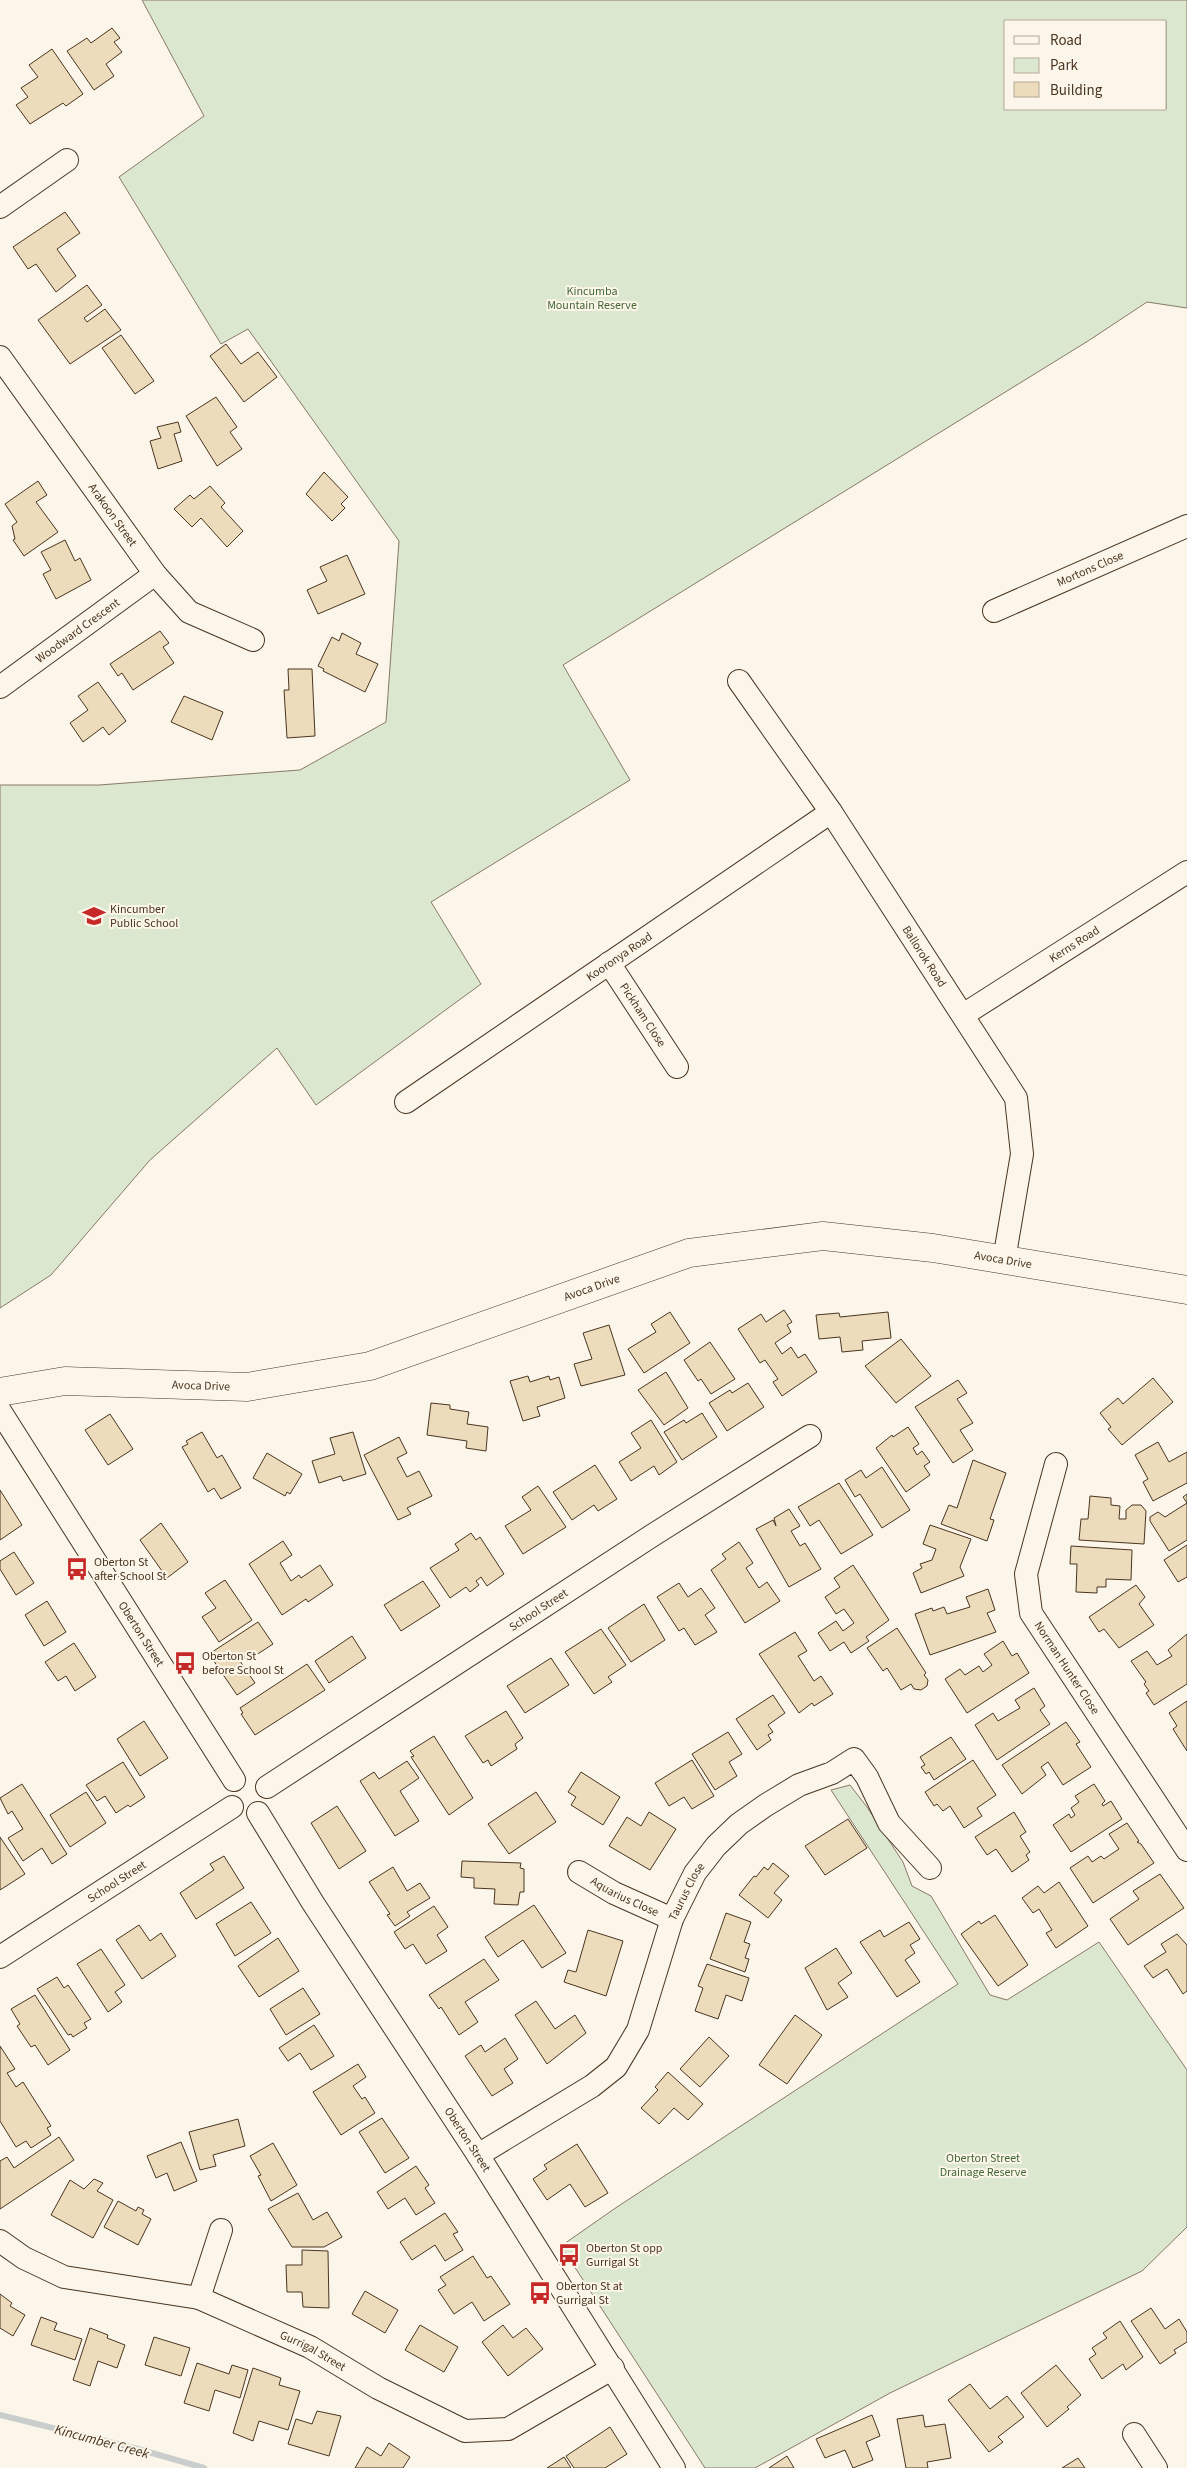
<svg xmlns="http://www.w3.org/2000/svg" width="1187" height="2468" font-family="'Source Sans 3',sans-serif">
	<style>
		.green { fill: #dce7d0; stroke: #887966; fill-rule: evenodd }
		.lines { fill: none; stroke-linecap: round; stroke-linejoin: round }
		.stream { stroke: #c9cecd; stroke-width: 6 }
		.building { fill: #ecdcbc; stroke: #4a3520 }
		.minor-casing { stroke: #4a3520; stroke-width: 24 }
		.major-casing { stroke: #4a3520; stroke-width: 29 }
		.minor { stroke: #fbf6e9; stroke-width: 22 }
		.major { stroke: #fbf6e9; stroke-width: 28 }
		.labels { text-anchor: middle; stroke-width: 4; stroke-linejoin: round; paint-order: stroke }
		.park-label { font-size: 12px; fill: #436837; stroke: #fbf6e9 }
		.street-label { font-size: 12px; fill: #4a3520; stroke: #fbf6e9 }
		.poi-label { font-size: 12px; fill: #4a3520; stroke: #fbf6e9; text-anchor: start }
		.water-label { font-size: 14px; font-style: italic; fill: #4a3520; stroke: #fbf6e9 }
	</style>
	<rect width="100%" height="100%" fill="#fbf6e9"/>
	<path class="green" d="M142,0H1187V308L1147,302L1088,341L563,665L630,780L431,902L481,984L316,1105L277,1048L150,1160L51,1275L0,1308V785H99L300,770L386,722L399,541L248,329L221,344L119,177L204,116ZM1006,21H1166V109H1006Z
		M850,1785L867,1807L903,1862L912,1886L931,1896L990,1995L1007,2000L1099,1942L1187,2070V2227L1142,2271L890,2393L755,2468H705L561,2246L617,2207L958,1984L831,1790Z"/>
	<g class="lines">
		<path class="stream" d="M0,2415L138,2449L204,2468"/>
	</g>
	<path class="building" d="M112,28L120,38L114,42L122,52L106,64L114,76L94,90L67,51L87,38L91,43Z
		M52,49L83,94L66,106L63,103L30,124L16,105L28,97L21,88L38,77L29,65Z
		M65,212L80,233L57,249L76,276L56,292L36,264L28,269L13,247Z
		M87,285L102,305L84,318L87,322L105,309L121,330L70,364L38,320Z
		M121,335L154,381L135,394L102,348Z
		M226,344L241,364L258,352L277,377L244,402L210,356Z
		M216,397L237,427L230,432L242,449L217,466L186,416Z
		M178,422L181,432L174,434L182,461L158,469L150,441L161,438L157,427Z
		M324,472L348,497L341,504L345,508L332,521L306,494Z
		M38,481L47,495L36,502L58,532L24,556L13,540L15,539L12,526L17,522L5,504Z
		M210,486L225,503L221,507L243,531L227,547L201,518L192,527L174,509L190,495L194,499Z
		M65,540L75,561L80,558L91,580L56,599L43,574L51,570L41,552Z
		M347,555L365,594L318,614L307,590L327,581L320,567Z
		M160,631L169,643L163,647L174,663L133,690L122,673L118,676L110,664Z
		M342,633L361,643L356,654L378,664L365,692L323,671L324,669L318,666L332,637L339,641Z
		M288,669H312L315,736L287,738L284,690H289Z
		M98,682L126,721L109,735L103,727L83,742L70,723L88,710L78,696Z
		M184,696L223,712L212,740L171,722Z
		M784,1310L792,1322L787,1325L791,1332L775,1343L782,1354L791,1347L798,1358L805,1354L817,1372L782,1396L773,1382L778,1379L765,1360L760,1363L738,1329L761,1314L766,1322Z
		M670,1312L690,1343L644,1373L628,1349L656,1332L651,1324Z
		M888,1312L891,1338L862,1341L863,1350L842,1352L840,1337L819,1339L816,1315L839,1313L840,1317Z
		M609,1325L625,1375L581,1386L574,1364L592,1359L583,1333Z
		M901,1339L931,1376L896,1403L865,1366Z
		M710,1342L735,1379L711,1394L701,1379L698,1381L684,1360Z
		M666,1372L688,1408L664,1425L638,1390Z
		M528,1376L530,1382L549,1376L550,1380L559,1377L565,1398L537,1407L540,1416L523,1421L510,1381Z
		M1153,1378L1173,1402L1122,1445L1108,1429L1111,1427L1100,1413L1118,1398L1123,1404Z
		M958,1380L967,1393L957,1399L973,1423L960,1430L973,1450L953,1463L915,1407Z
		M748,1383L764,1407L727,1431L709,1403L730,1390L732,1393Z
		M431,1403L450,1405V1409L469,1412L467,1424L488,1427L486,1451L466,1448L467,1441L427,1435Z
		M702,1413L717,1437L682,1460L664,1432L684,1420L686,1423Z
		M110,1414L133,1449L108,1465L85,1430Z
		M651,1420L677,1462L659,1475L654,1466L631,1481L619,1462L641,1448L631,1433Z
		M908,1427L919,1444L913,1448L917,1455L922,1451L930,1462L924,1466L930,1475L906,1492L876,1448L892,1435L893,1437Z
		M202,1432L217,1458L222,1455L241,1488L221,1499L214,1488L208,1492L182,1447L188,1444L186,1441Z
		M353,1432L366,1474L343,1481L341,1476L319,1483L312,1461L335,1454L330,1438Z
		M399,1437L407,1453L397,1458L407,1477L419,1471L432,1496L407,1508L411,1514L398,1520L364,1455Z
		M1158,1442L1169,1462L1187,1452V1483L1153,1501L1143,1482L1148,1479L1135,1455Z
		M267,1453L302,1474L290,1494L287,1492L285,1496L253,1478Z
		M973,1460L1006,1473L990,1519L994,1520L987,1541L941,1524L949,1505L957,1508Z
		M595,1465L617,1499L598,1511L594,1505L572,1520L553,1492Z
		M882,1467L910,1510L882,1528L860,1494L855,1497L845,1480L861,1470L866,1478Z
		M839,1483L873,1535L841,1554L819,1520L810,1526L798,1507Z
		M538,1486L566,1527L523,1554L505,1526L531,1510L522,1497Z
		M0,1490L22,1525L0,1540Z
		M1187,1494V1540L1169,1551L1150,1521V1517L1158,1512L1165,1517L1187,1503L1183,1497Z
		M1090,1496L1111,1498V1505L1120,1506L1119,1519H1126V1510L1132,1505H1141L1146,1511L1144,1544L1079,1540L1081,1519H1088Z
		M789,1509L800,1526L791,1531L800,1546L805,1543L821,1569L789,1587L756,1529L773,1520L776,1526L774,1518Z
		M161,1523L188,1562L167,1578L140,1540Z
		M930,1525L971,1539L960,1567L964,1576L921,1593L913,1573L922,1568L920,1564L932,1560L936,1549L923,1544Z
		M471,1533L476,1540L480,1537L504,1574L487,1586L481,1577L476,1581L479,1585L470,1592L466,1587L450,1598L430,1568L459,1550L455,1544Z
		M283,1541L292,1555L280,1563L291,1581L299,1575L301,1578L320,1565L333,1585L308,1602L306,1599L282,1615L249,1564Z
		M739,1542L753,1563L746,1568L759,1588L767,1582L780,1601L745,1623L711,1570L726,1559L722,1554Z
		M1187,1545V1577L1178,1582L1164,1560Z
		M1071,1546L1132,1550L1131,1580L1106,1579V1587H1097V1593L1076,1592L1077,1564H1070Z
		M14,1552L34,1583L16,1595L0,1569V1561Z
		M853,1565L889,1620L866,1637L869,1641L851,1653L844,1642L830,1651L818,1633L836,1621L843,1631L854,1623L844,1609L836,1614L825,1597L840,1587L834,1578Z
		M225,1580L252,1620L219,1642L202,1617L216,1608L205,1593Z
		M423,1581L440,1606L401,1631L384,1605Z
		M679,1583L688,1597L701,1588L715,1608L705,1615L717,1632L695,1645L684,1628L679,1631L657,1597Z
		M1136,1585L1145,1597L1139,1604L1154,1625L1119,1648L1104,1629L1099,1632L1089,1617Z
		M988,1589L995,1610L987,1613L996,1632L930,1655L915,1614L932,1608L933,1611L944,1607L947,1614L970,1607L966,1597Z
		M47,1601L66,1632L44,1646L25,1615Z
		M644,1604L665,1640L631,1662L608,1628Z
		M258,1622L273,1644L247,1661L243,1655L238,1658L255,1683L237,1695L209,1654Z
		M897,1628L926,1673L924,1675L928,1680L927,1686L921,1690L914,1689L911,1684L901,1690L887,1668L883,1671L867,1648Z
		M601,1629L626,1665L608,1677L612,1682L594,1694L565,1652Z
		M795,1632L807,1651L798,1656L814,1681L821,1676L833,1694L814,1706L812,1703L799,1713L759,1654Z
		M1187,1634V1684L1154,1705L1146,1693L1149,1691L1144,1684L1146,1682L1131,1661L1147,1651L1157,1665L1172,1656L1168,1650Z
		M352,1636L366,1658L329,1683L315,1661Z
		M1003,1641L1012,1656L1017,1653L1029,1673L967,1713L945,1679L960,1669L965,1675L979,1666L983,1672L992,1665L984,1654Z
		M74,1643L96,1677L75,1691L66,1676L58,1681L45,1662Z
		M551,1658L569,1685L525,1713L507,1686Z
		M307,1664L325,1690L255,1735L241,1714L243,1713L240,1708Z
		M1034,1688L1045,1706L1040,1710L1050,1724L997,1760L975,1725L993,1713L998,1721L1020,1708L1015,1700Z
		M773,1695L785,1713L768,1725L773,1732L768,1735L771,1740L757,1750L736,1719Z
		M1187,1701V1751L1173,1729L1177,1726L1169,1713Z
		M506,1711L523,1738L515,1744L517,1749L491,1766L488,1760L483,1763L465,1736Z
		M144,1721L168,1758L140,1776L117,1739Z
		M1066,1722L1080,1742L1076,1744L1091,1767L1063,1785L1048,1762L1041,1767L1046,1775L1022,1794L1002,1765Z
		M728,1732L742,1754L729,1762L737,1776L715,1790L692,1754Z
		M434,1736L473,1798L449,1815L411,1757L414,1756L410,1751Z
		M951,1737L966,1759L934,1780L929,1772L926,1774L921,1767L925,1765L920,1757Z
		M692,1760L714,1796L692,1809L684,1797L669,1806L655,1783Z
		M973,1760L996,1795L977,1808L982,1816L964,1828L950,1806L943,1811L937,1804L934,1806L925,1792Z
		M407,1761L419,1778L400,1791L419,1821L395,1836L360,1781L374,1772L379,1779Z
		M123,1762L145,1797L130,1807L128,1805L116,1813L105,1796L97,1801L86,1785Z
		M581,1772L620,1797L603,1825L571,1805L576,1797L568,1792Z
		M22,1784L67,1854L52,1864L42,1848L23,1861L8,1838L23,1829L12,1811L8,1814L0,1798Z
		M1094,1784L1105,1801L1102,1804L1103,1806L1111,1801L1122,1819L1071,1852L1053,1825L1069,1814L1071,1818L1075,1815L1071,1808L1079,1802L1075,1796Z
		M86,1792L106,1823L70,1847L50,1815Z
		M536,1792L556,1822L509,1854L488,1824Z
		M337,1806L366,1851L339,1869L311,1823Z
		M649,1812L676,1829L650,1870L609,1846L627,1817L641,1826Z
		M1014,1812L1026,1832L1020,1836L1030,1852L1026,1855L1029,1860L1012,1872L996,1849L987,1855L975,1837Z
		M848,1819L867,1848L825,1875L805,1846Z
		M1127,1823L1139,1841L1137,1842L1141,1844L1154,1863L1093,1903L1070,1868L1088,1856L1092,1862L1101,1856L1104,1859L1119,1849L1109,1834Z
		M0,1837L25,1874L0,1890Z
		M224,1856L244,1888L196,1919L180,1893L214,1870L210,1864Z
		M462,1861L521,1863L520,1868L524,1869V1892H520L518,1905L494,1904L495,1889L474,1888V1878L461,1877Z
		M773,1863L789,1876L774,1893L782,1900L768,1918L739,1895L754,1876L756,1877L764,1867L768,1870Z
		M393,1867L407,1891L420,1883L430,1898L407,1912L410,1916L395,1926L387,1915L390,1914L369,1882Z
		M1160,1874L1184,1908L1128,1945L1110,1919L1139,1899L1133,1891Z
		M1059,1882L1088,1926L1056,1948L1046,1933L1052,1930L1039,1909L1033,1913L1022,1898L1038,1886L1044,1893Z
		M251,1902L271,1933L235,1956L216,1924Z
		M534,1905L566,1953L542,1968L523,1940L498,1957L485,1937Z
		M434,1906L448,1927L437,1935L447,1951L426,1964L413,1944L405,1949L394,1932Z
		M726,1913L751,1922L744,1942L750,1944L745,1958L749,1959L745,1972L710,1959Z
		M995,1915L1028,1965L998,1986L961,1934L979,1921L981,1924Z
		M909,1922L920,1939L910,1945L915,1953L905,1960L920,1982L897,1997L860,1942L880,1930L884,1937Z
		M139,1925L150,1941L161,1933L176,1956L142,1979L116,1940Z
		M588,1930L623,1941L606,1996L564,1982L568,1970L576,1972Z
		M1177,1934L1187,1945V1991L1183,1994L1167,1969L1153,1978L1144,1966L1166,1952L1161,1944Z
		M278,1938L299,1971L259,1997L238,1966Z
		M836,1948L852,1973L838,1983L848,1997L827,2010L805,1968Z
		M101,1949L125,1985L115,1992L122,2002L108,2012L77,1964Z
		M484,1959L499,1980L465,2002L478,2022L459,2035L441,2007L439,2009L429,1995Z
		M707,1964L749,1978L742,2001L726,1995L718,2019L695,2011L703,1988L698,1986Z
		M57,1977L64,1988L68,1985L91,2019L84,2023L87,2028L73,2037L71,2034L68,2035L37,1989Z
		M303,1988L320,2014L286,2035L270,2009Z
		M35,1995L70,2050L48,2065L35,2045L31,2047L17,2026L20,2024L11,2009Z
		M536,2001L555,2029L575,2015L586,2033L547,2064L515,2015Z
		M795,2015L822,2035L787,2084L759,2065Z
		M314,2025L334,2056L311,2070L300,2053L288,2061L279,2048Z
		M709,2037L729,2056L700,2087L680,2069Z
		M505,2038L518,2059L504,2069L513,2083L492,2096L465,2056L481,2045L485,2052Z
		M0,2046L15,2069L7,2073L16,2087L23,2082L51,2126L47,2128L51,2135L31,2148L26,2141L16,2147L0,2121Z
		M358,2064L366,2077L353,2086L362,2099L365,2097L375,2113L341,2135L313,2092Z
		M668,2072L703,2104L688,2120L674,2108L659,2124L641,2108L658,2090L655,2087Z
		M382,2118L409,2158L385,2173L359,2132Z
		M238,2119L245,2146L213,2155L216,2166L200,2170L189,2132Z
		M59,2137L74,2160L0,2209V2161L7,2157L14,2168Z
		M181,2142L197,2181L174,2191L167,2173L156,2178L147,2156Z
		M273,2143L297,2185L271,2201L258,2176L261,2175L250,2156Z
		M577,2144L608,2193L585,2207L570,2184L547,2200L533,2179L547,2169L544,2165Z
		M416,2166L429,2185L425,2188L435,2203L416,2215L405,2198L388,2209L377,2192Z
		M94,2179L103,2183L97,2191L113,2200L93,2238L51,2215L70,2180L84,2189Z
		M298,2193L313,2220L327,2212L342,2237L324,2247H292L268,2209Z
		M118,2201L136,2211L138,2207L144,2210L142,2214L151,2219L138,2245L104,2227Z
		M445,2213L458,2232L453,2234L463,2250L445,2261L435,2245L412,2260L400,2242Z
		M302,2250L328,2251L329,2308L303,2307L302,2292H287L286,2265H302Z
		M473,2256L487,2278L491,2276L510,2304L484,2321L472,2302L454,2314L438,2290L446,2285L440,2277Z
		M365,2291L398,2310L385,2333L352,2314Z
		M0,2294L12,2303L10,2306L25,2315L13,2336L0,2328Z
		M1151,2308L1165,2329L1179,2319L1187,2332V2342L1174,2350L1176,2353L1160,2364L1131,2321Z
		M41,2317L57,2323L54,2330L82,2339L75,2360L31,2345Z
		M1120,2321L1143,2357L1126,2370L1123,2364L1102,2379L1089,2359L1096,2354L1092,2348L1107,2338L1103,2333Z
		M420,2325L458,2347L444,2372L405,2350Z
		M503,2325L513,2338L526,2328L543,2349L508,2376L482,2342Z
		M90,2328L108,2335L107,2338L125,2345L117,2368L98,2361L90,2386L73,2380Z
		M154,2337L190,2348L181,2376L145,2365Z
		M197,2363L229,2374L232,2365L248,2370L240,2398L215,2390L209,2411L184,2403Z
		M1056,2365L1081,2395L1067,2407L1069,2409L1047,2427L1021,2393Z
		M253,2368L281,2378L279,2385L300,2391L288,2430L259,2421L253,2441L233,2433Z
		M970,2384L990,2409L1007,2396L1024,2417L998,2437L1003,2442L989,2452L948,2400Z
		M317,2411L341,2416L329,2456L288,2444L296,2419L312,2424Z
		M872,2415L880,2436L866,2442L873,2460L853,2468L845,2450L825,2458L816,2439Z
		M923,2415L925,2427L945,2424L951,2458L927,2462L928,2468H906L897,2419Z
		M610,2427L627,2454L605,2468H574L566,2456Z
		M389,2443L410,2457L403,2468H355L367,2447L381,2456Z
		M787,2456L794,2468H769Z
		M564,2457L571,2468H547Z
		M1078,2458L1085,2468H1062Z"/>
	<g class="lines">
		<defs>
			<g id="minor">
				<path d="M0,207L67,160"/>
				<path id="s1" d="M0,357L155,574L189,612L253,640"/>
				<path id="s2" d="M994,611L1187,526"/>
				<path id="s3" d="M739,681L831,812L1016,1098L1022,1154L1004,1260"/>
				<path id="s4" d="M0,687L155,574"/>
				<path id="s5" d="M609,963L677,1067"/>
				<path id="s6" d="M963,1015L1187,872"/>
				<path id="s7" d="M406,1102L831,812"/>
				<path id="s8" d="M0,1411L234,1780"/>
				<path id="s9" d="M1056,1464L1026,1574L1031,1613L1187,1850"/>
				<path id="s10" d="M267,1787L653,1535L810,1436"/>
				<path id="s11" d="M258,1813L313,1903L478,2155L674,2468"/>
				<path id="s12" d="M579,1872L614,1893L672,1919"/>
				<path id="s13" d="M0,1957L232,1807"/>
				<path id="s14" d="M478,2155L592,2086L616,2067L638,2030L672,1919L695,1873L716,1846L739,1824L766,1805L799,1785L832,1773L854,1759L867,1777L889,1823L930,1868"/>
				<path id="s15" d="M0,2241L24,2258L64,2277L199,2298L310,2347L378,2388L465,2431L508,2429L613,2368"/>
				<path d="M199,2298L221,2230"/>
				<path d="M1134,2434L1156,2468"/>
			</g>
			<g id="major">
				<path id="s16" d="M0,1392L65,1381L247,1387L370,1366L689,1253L823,1236L933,1248L1187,1290"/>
			</g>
		</defs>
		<use href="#minor" class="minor-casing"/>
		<use href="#major" class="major-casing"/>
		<use href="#minor" class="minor"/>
		<use href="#major" class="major"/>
	</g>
	<defs>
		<symbol id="school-bare" viewBox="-9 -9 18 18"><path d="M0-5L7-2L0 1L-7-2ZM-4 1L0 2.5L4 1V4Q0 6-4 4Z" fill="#c62828" stroke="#fbf6e9" stroke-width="2.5" paint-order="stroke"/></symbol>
		<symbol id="bus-bare" viewBox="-9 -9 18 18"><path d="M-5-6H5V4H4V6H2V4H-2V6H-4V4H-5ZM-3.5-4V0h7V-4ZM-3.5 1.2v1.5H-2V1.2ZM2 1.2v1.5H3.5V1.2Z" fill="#c62828" stroke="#fbf6e9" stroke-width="2.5" paint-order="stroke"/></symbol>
	</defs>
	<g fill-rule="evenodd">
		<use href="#school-bare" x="78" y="900" width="32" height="32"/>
		<use href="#bus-bare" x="61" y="1553" width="32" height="32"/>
		<use href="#bus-bare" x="169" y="1647" width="32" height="32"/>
		<use href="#bus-bare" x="553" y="2239" width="32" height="32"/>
		<use href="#bus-bare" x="524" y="2277" width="32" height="32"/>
	</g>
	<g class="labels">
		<g class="park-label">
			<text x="592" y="295">Kincumba<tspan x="592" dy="14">Mountain Reserve</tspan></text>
			<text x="983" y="2162">Oberton Street<tspan x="983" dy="14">Drainage Reserve</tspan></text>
		</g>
		<g class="street-label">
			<text dy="4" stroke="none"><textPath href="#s1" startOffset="194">Arakoon Street</textPath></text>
			<text dy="4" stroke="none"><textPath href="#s2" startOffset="105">Mortons Close</textPath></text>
			<text dy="4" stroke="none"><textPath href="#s4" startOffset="96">Woodward Crescent</textPath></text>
			<text dy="4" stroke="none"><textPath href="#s6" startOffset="132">Kerns Road</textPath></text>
			<text dy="4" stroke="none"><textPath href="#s7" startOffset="258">Kooronya Road</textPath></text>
			<text dy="4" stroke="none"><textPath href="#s3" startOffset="332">Ballorok Road</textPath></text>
			<text dy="4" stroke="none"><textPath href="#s5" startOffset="62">Pickham Close</textPath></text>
			<text dy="4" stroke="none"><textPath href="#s16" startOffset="1028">Avoca Drive</textPath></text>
			<text dy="4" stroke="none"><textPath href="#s16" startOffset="608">Avoca Drive</textPath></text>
			<text dy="4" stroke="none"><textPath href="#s16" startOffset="202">Avoca Drive</textPath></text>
			<text dy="4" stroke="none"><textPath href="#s10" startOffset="324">School Street</textPath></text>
			<text dy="4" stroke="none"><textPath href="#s8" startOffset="264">Oberton Street</textPath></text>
			<text dy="4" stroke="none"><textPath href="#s9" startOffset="219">Norman Hunter Close</textPath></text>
			<text dy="4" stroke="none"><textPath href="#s13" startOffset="139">School Street</textPath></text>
			<text dy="4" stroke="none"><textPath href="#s14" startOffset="354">Taurus Close</textPath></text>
			<text dy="4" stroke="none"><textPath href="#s12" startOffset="52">Aquarius Close</textPath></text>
			<text dy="4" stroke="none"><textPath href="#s11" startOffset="388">Oberton Street</textPath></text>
			<text dy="4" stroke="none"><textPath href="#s15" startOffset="336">Gurrigal Street</textPath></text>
		</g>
		<g class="poi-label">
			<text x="110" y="913">Kincumber<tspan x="110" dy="14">Public School</tspan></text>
			<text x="94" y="1566">Oberton St<tspan x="94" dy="14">after School St</tspan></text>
			<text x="202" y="1660">Oberton St<tspan x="202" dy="14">before School St</tspan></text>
			<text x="586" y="2252">Oberton St opp<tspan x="586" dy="14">Gurrigal St</tspan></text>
			<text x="556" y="2290">Oberton St at<tspan x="556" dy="14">Gurrigal St</tspan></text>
		</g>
		<g class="water-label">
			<text transform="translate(102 2441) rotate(15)" y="5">Kincumber Creek</text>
		</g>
	</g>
	<rect x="1004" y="20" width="162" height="90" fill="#fbf6e9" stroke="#b4a999"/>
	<rect x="1014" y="36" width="25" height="8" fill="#fbf6e9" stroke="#b4a999"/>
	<text x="1050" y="45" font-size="15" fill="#4a3520">Road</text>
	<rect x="1014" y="58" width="25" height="15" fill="#dce7d0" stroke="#b4a999"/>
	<text x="1050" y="70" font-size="15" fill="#4a3520">Park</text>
	<rect x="1014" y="82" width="25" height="15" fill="#ecdcbc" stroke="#b4a999"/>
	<text x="1050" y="95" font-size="15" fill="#4a3520">Building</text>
</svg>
